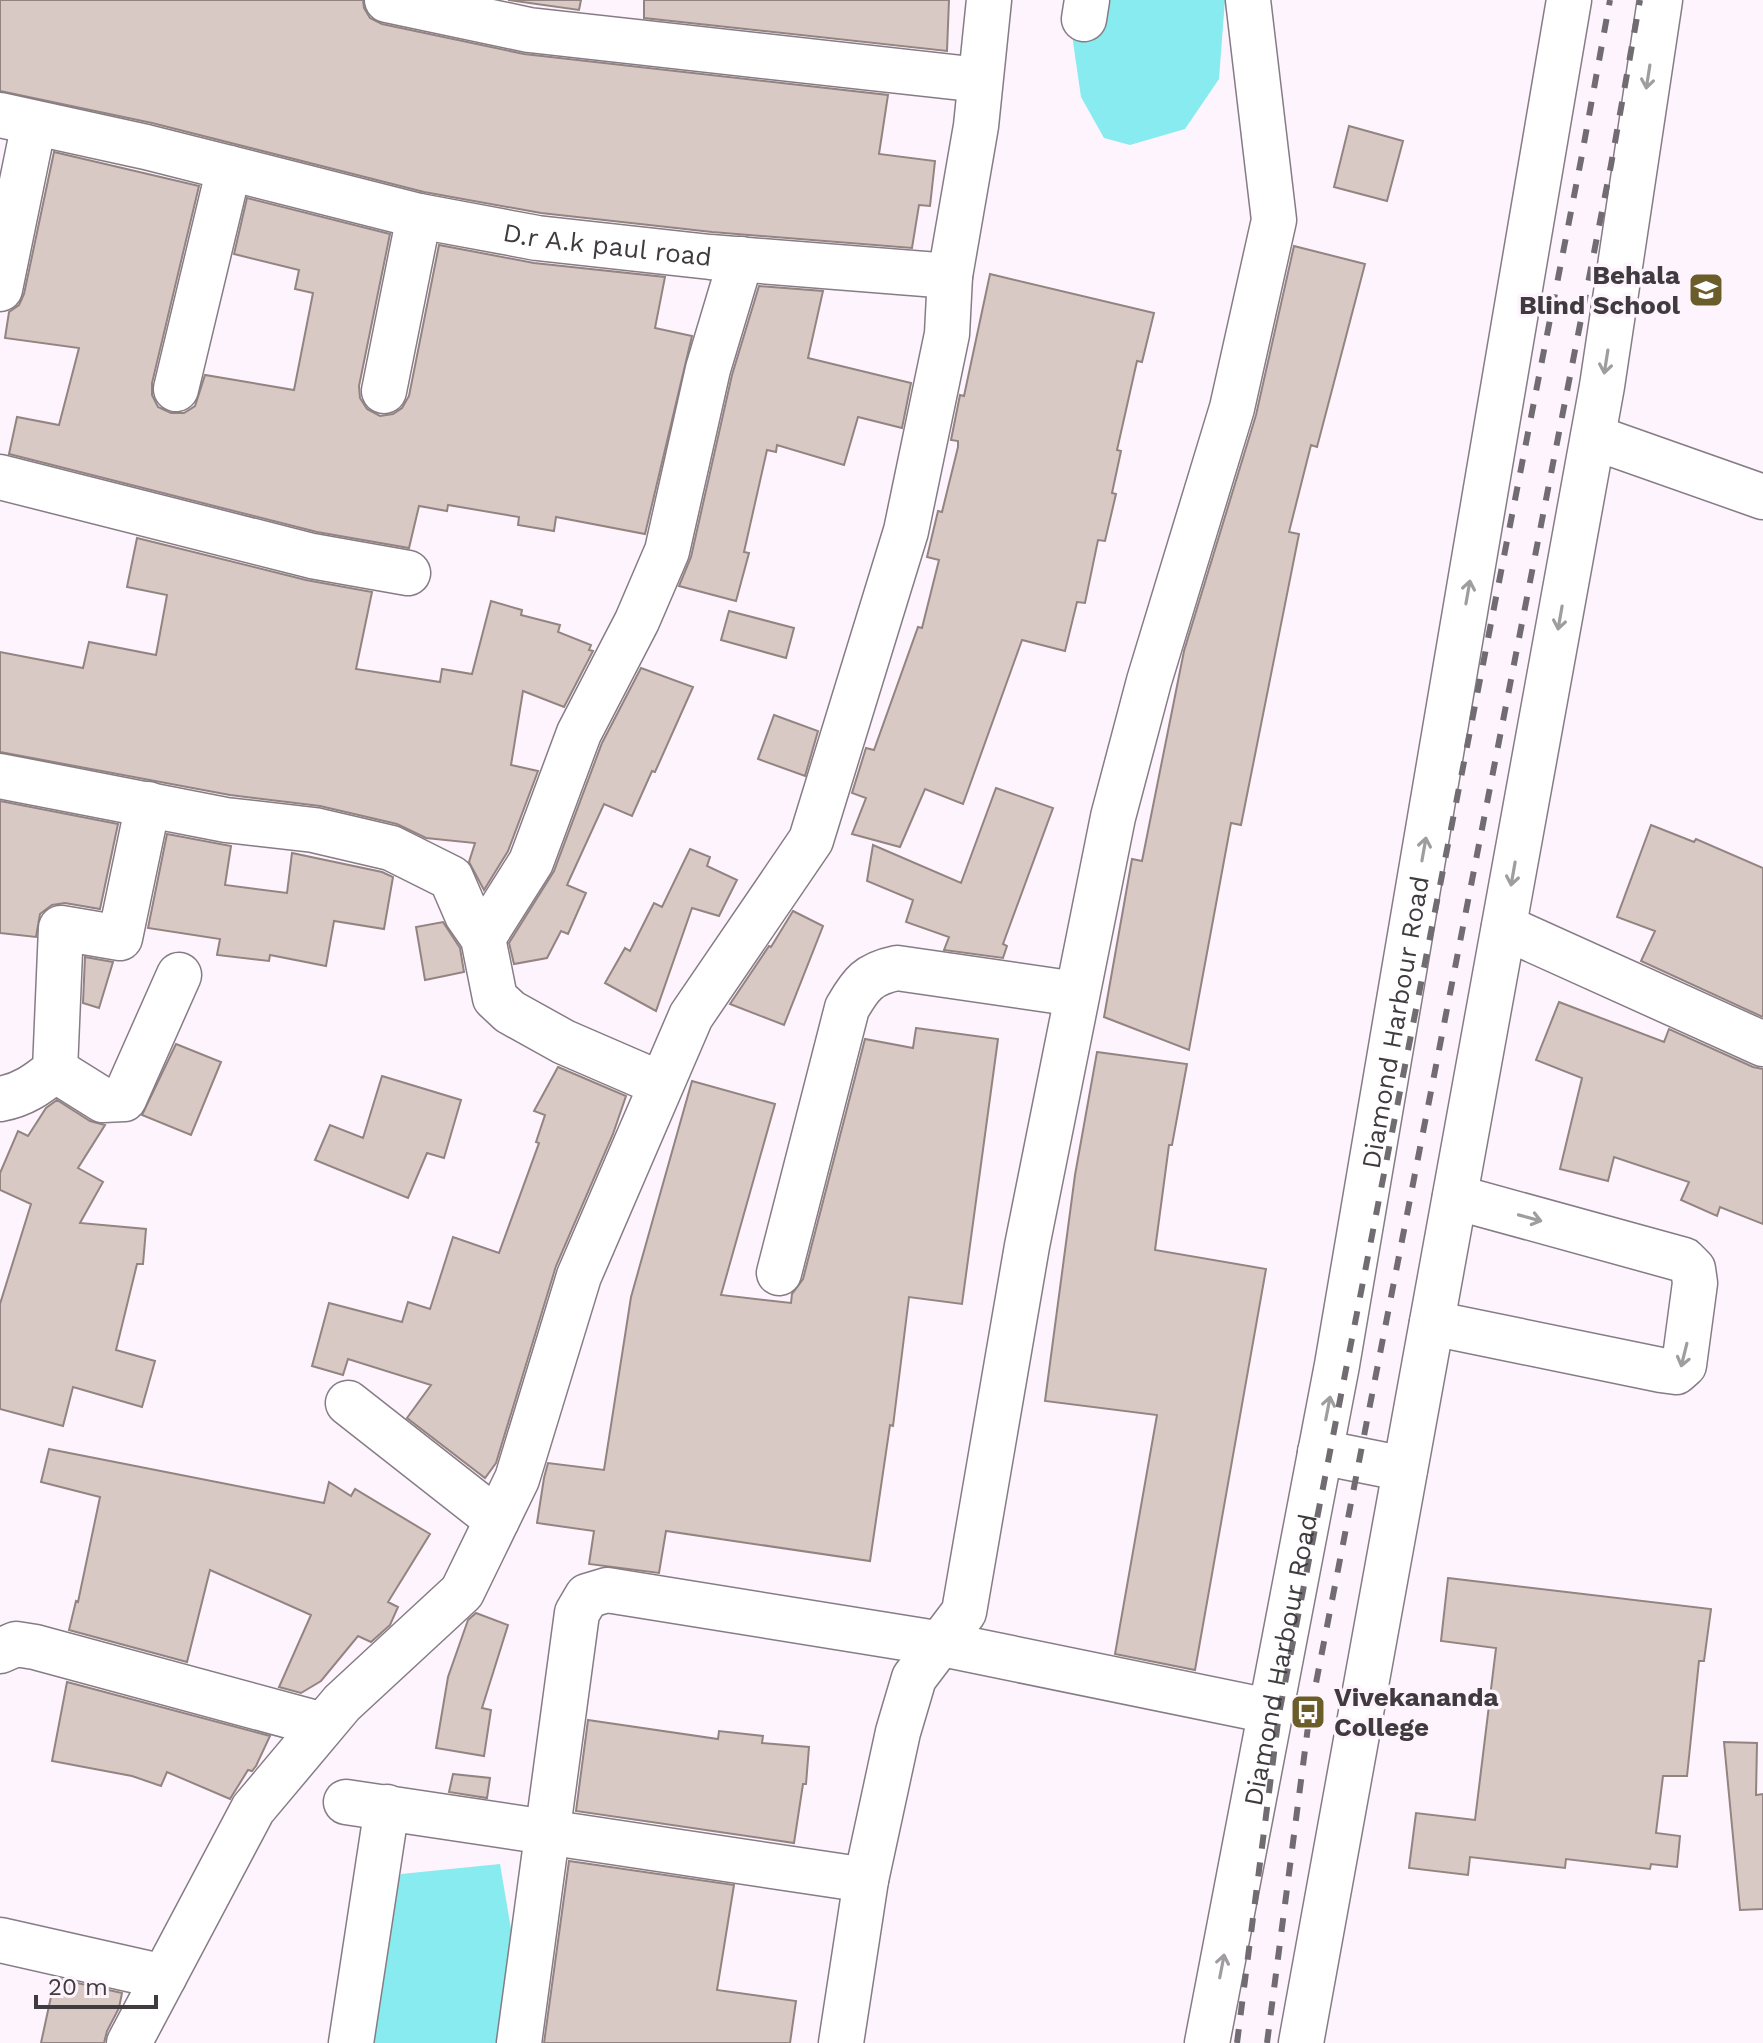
<svg xmlns="http://www.w3.org/2000/svg" width="1763" height="2043" font-family="'Work Sans',sans-serif">
	<style>
		.water { fill: #87ebef }
		.building { fill: #d9c9c5; stroke: #938481; stroke-width: 2 }
		.lines { fill: none; stroke-linecap: round; stroke-linejoin: round }
		.minor-casing { stroke: #867c85; stroke-width: 47 }
		.highway-casing { stroke: #867c85; stroke-width: 47 }
		.minor { stroke: #fff; stroke-width: 44 }
		.highway { stroke: #fff; stroke-width: 44 }
		.rail { stroke: #716c71; stroke-width: 6; stroke-dasharray: 14 14; stroke-linecap: butt }
		.oneway { stroke: #9f9d9f }
		.labels { text-anchor: middle; stroke-width: 7; stroke-linejoin: round; paint-order: stroke }
		.street-label { font-size: 26px; fill: #3f3b3f; stroke: #fef4fd }
		.poi-label { font-size: 26px; font-weight: bold; fill: #3f3b3f; stroke: #fef4fd; text-anchor: end }
	</style>
	<rect width="100%" height="100%" fill="#fef4fd"/>
	<path class="water" d="M1074,0H1225L1219,79L1185,129L1130,145L1104,138L1081,97L1070,21Z
		M500,1864L519,1976L504,2043H351L366,1970L401,1874Z"/>
	<path class="building" d="M0,0H363L364,8L370,18L382,24L524,54L888,95L879,154L935,161L930,206L919,205L912,248L712,232L541,213L424,192L152,123L0,91Z
		M508,0H581L579,10Z
		M644,0H949L947,51L644,18Z
		M1349,126L1403,141L1387,201L1334,187Z
		M54,152L199,186L152,383V395L158,407L171,413H184L195,406L205,375L294,390L313,293L295,289L299,270L234,254L247,198L390,234L359,386L360,398L367,409L380,416L393,414L402,408L409,396L439,245L534,263L665,277L655,328L692,336L645,534L556,517L554,531L518,525L519,517L448,505L447,511L419,506L409,548L317,532L9,454L17,417L59,425L79,348L5,338L9,312L19,305L24,294Z
		M1294,246L1365,264L1317,447L1311,445L1289,532L1299,534L1241,825L1231,823L1189,1050L1104,1017L1132,859L1142,861L1184,651L1256,415Z
		M990,274L1154,313L1142,362L1137,361L1117,450L1121,451L1112,493L1116,494L1105,541L1098,540L1085,603L1077,602L1065,651L1022,640L963,804L925,789L900,847L852,834L866,798L852,793L866,748L874,750L918,627L922,628L939,560L927,557L938,511L942,512L958,447V441L951,440L960,395L964,396Z
		M759,286L823,291L808,358L911,383L902,428L858,417L844,465L777,445L776,452L767,450L744,552L749,553L736,601L679,586L691,557L732,375Z
		M137,538L306,580L372,592L356,669L440,682L442,669L472,674L491,601L522,610L521,615L560,625L558,632L591,645L589,650L593,651L564,707L523,691L511,765L538,771L508,851L484,890L469,862L475,843L426,838L397,824L320,806L230,795L0,752V652L83,668L89,642L156,655L167,595L127,587Z
		M729,611L794,628L786,658L721,640Z
		M641,668L693,687L655,772L652,771L632,816L604,804L567,885L586,893L568,934L561,931L547,958L514,964L509,943L554,871L602,743Z
		M774,715L818,731L805,776L758,759Z
		M996,788L1053,808L1003,944L1007,946L1003,958L944,950L949,937L906,922L913,900L867,881L873,845L961,883Z
		M0,801L118,824L100,909L65,903L52,905L40,914L36,937L0,933Z
		M1651,825L1694,842L1696,839L1763,868V1017L1641,961L1655,931L1617,917Z
		M167,834L231,846L225,885L287,893L292,853L382,872L393,877L384,929L334,921L326,966L270,955L269,961L217,955L220,939L148,928Z
		M690,849L710,857L707,866L737,880L719,916L692,908L656,1011L605,983L625,948L630,951L654,903L662,907Z
		M793,911L823,926L784,1025L730,1004L769,946L771,947Z
		M443,922L460,948L464,972L425,980L416,927Z
		M85,957L113,962L99,1008L83,1003Z
		M1559,1002L1664,1042L1669,1029L1753,1067L1763,1069V1224L1720,1207L1717,1216L1681,1200L1689,1182L1614,1157L1608,1181L1560,1169L1582,1078L1536,1060Z
		M916,1028L998,1039L962,1304L909,1297L893,1426L890,1425L870,1561L666,1531L659,1573L589,1564L594,1531L537,1523L544,1478L548,1463L604,1470L631,1297L692,1081L775,1104L721,1295L791,1303L792,1294L803,1279L865,1039L913,1048Z
		M176,1044L221,1062L191,1135L142,1115Z
		M1097,1052L1187,1064L1172,1145H1169L1155,1250L1266,1269L1195,1670L1115,1654L1157,1415L1045,1401L1075,1175Z
		M558,1067L626,1096L613,1134L556,1266L496,1463L485,1478L407,1418L431,1385L348,1359L343,1375L312,1366L329,1303L402,1322L408,1302L430,1309L453,1237L499,1253L539,1143L536,1142L545,1115L534,1111Z
		M382,1076L461,1100L444,1158L427,1153L408,1198L315,1160L330,1125L363,1138Z
		M57,1100L90,1121L105,1125L78,1168L103,1182L80,1223L146,1229L143,1264H137L116,1350L155,1361L142,1407L73,1387L63,1426L0,1409V1304L31,1204L0,1190V1173L18,1131L28,1136L46,1108Z
		M49,1449L324,1503L329,1482L351,1496L355,1489L430,1534L388,1602L398,1607L390,1625L371,1642L358,1636L321,1681L301,1693L279,1687L311,1615L210,1570L187,1662L69,1630L76,1601L78,1602L100,1497L41,1482Z
		M1448,1578L1711,1609L1704,1661H1699L1687,1776H1663L1656,1833L1680,1836L1677,1867L1651,1864L1650,1869L1566,1859L1565,1868L1470,1857L1468,1875L1409,1868L1416,1813L1475,1820L1496,1648L1441,1641Z
		M476,1613L508,1625L482,1708L491,1710L484,1756L436,1748L448,1677L468,1620Z
		M67,1682L270,1736L256,1766L252,1771L248,1770L230,1799L167,1772L161,1786L132,1776L52,1761Z
		M588,1720L718,1739L719,1731L763,1736L762,1743L809,1747L806,1784H803L794,1843L576,1811Z
		M1724,1742L1757,1743L1756,1795L1763,1794V1909L1740,1910Z
		M453,1774L490,1778L487,1798L449,1792Z
		M569,1861L734,1885L717,1990L796,2001L790,2043H544Z
		M55,1978L122,1993L119,2008L107,2031L104,2043H41Z"/>
	<g class="lines">
		<defs>
			<g id="minor">
				<path d="M387,0L529,30L980,80"/>
				<path d="M1084,19L1087,0"/>
				<path id="s1" d="M0,115L146,147L419,216L537,238L710,257L950,276L976,126L989,0"/>
				<path d="M0,289L34,123"/>
				<path d="M176,389L229,168"/>
				<path d="M384,391L419,216"/>
				<path d="M1593,437L1763,497"/>
				<path d="M0,477L312,556L408,573"/>
				<path d="M0,776L226,820L314,830L391,848L451,878L467,915L483,938L495,998L510,1012L564,1042L661,1084"/>
				<path d="M1504,927L1763,1044"/>
				<path d="M483,938L531,862L579,733L637,621L667,551L708,369L741,259"/>
				<path d="M55,1070L103,1100L124,1099L179,975"/>
				<path d="M0,1099C23,1095 38,1084 55,1070L61,928L120,938L148,804"/>
				<path d="M779,1273L847,1008C861,984 868,974 897,968L1076,994"/>
				<path d="M1432,1323L1661,1370L1676,1372L1684,1365L1695,1283L1693,1269L1684,1260L1455,1197"/>
				<path d="M348,1403L497,1520"/>
				<path d="M0,1651L16,1644L35,1647L323,1725"/>
				<path d="M346,1802L866,1880"/>
				<path d="M0,1940L164,1977"/>
				<path d="M129,2043L253,1809L342,1703L462,1592L517,1479L579,1276L691,1016L811,840L906,531L947,334L950,276"/>
				<path d="M351,2043L387,1807"/>
				<path d="M519,2043L577,1613L587,1596L607,1590L942,1644L1269,1711"/>
				<path d="M841,2043L866,1880L898,1732L914,1678L964,1612L1027,1246L1113,817L1149,681L1232,408L1274,220L1248,0"/>
			</g>
			<g id="highway">
				<path d="M1320,1452L1405,1469"/>
				<path id="s2" d="M1207,2043L1337,1365L1569,0"/>
				<path d="M1301,2043L1602,386L1660,0"/>
			</g>
		</defs>
		<use href="#minor" class="minor-casing"/>
		<use href="#highway" class="highway-casing"/>
		<use href="#minor" class="minor"/>
		<use href="#highway" class="highway"/>
		<path class="rail" d="M1237,2043L1279,1714L1581,160L1610,0
			M1267,2043L1309,1719L1611,165L1640,0"/>
	</g>
	<defs><path id="oneway-shaft" d="M-6 0H5M1.5-3L5.5 0L1.5 3" fill="none" stroke-width="1.6" stroke-linecap="round" stroke-linejoin="round" transform="scale(2)"/></defs>
	<g class="oneway">
		<use href="#oneway-shaft" transform="translate(1648 77) rotate(99)"/>
		<use href="#oneway-shaft" transform="translate(1606 362) rotate(99)"/>
		<use href="#oneway-shaft" transform="translate(1468 592) rotate(-80)"/>
		<use href="#oneway-shaft" transform="translate(1560 618) rotate(100)"/>
		<use href="#oneway-shaft" transform="translate(1424 849) rotate(-80)"/>
		<use href="#oneway-shaft" transform="translate(1513 874) rotate(100)"/>
		<use href="#oneway-shaft" transform="translate(1530 1218) rotate(15)"/>
		<use href="#oneway-shaft" transform="translate(1684 1355) rotate(104)"/>
		<use href="#oneway-shaft" transform="translate(1328 1408) rotate(-79)"/>
		<use href="#oneway-shaft" transform="translate(1222 1966) rotate(-79)"/>
	</g>
	<defs>
		<symbol id="school-square" viewBox="-11 -11 22 22"><rect x="-9" y="-9" width="18" height="18" rx="4" fill="#6b5d2a" stroke="#fef4fd"/><path d="M0-5L7-2L0 1L-7-2ZM-4 1L0 2.5L4 1V4Q0 6-4 4Z" fill="#fff"/></symbol>
		<symbol id="bus-square" viewBox="-11 -11 22 22"><rect x="-9" y="-9" width="18" height="18" rx="4" fill="#6b5d2a" stroke="#fef4fd"/><path d="M-5-6H5V4H4V6H2V4H-2V6H-4V4H-5ZM-3.5-4V0h7V-4ZM-3.5 1.2v1.5H-2V1.2ZM2 1.2v1.5H3.5V1.2Z" fill="#fff"/></symbol>
	</defs>
	<g fill-rule="evenodd">
		<use href="#school-square" x="1686" y="270" width="40" height="40"/>
		<use href="#bus-square" x="1288" y="1692" width="40" height="40"/>
	</g>
	<g class="labels">
		<g class="street-label">
			<text dy="9" stroke="none"><textPath href="#s1" startOffset="622">D.r A.k paul road</textPath></text>
			<text dy="9" stroke="none"><textPath href="#s2" startOffset="1038">Diamond Harbour Road</textPath></text>
			<text dy="9" stroke="none"><textPath href="#s2" startOffset="390">Diamond Harbour Road</textPath></text>
		</g>
		<g class="poi-label">
			<text x="1680" y="284">Behala<tspan x="1680" dy="30">Blind School</tspan></text>
			<text x="1334" y="1706" text-anchor="start">Vivekananda<tspan x="1334" dy="30">College</tspan></text>
		</g>
	</g>
	<path d="M36 1995v12h120v-12" fill="none" stroke="#3f3b3f" stroke-width="4"/>
	<text x="48" y="1995" font-size="24" fill="#3f3b3f" stroke="#fef4fd" stroke-width="6" paint-order="stroke">20 m</text>
</svg>
